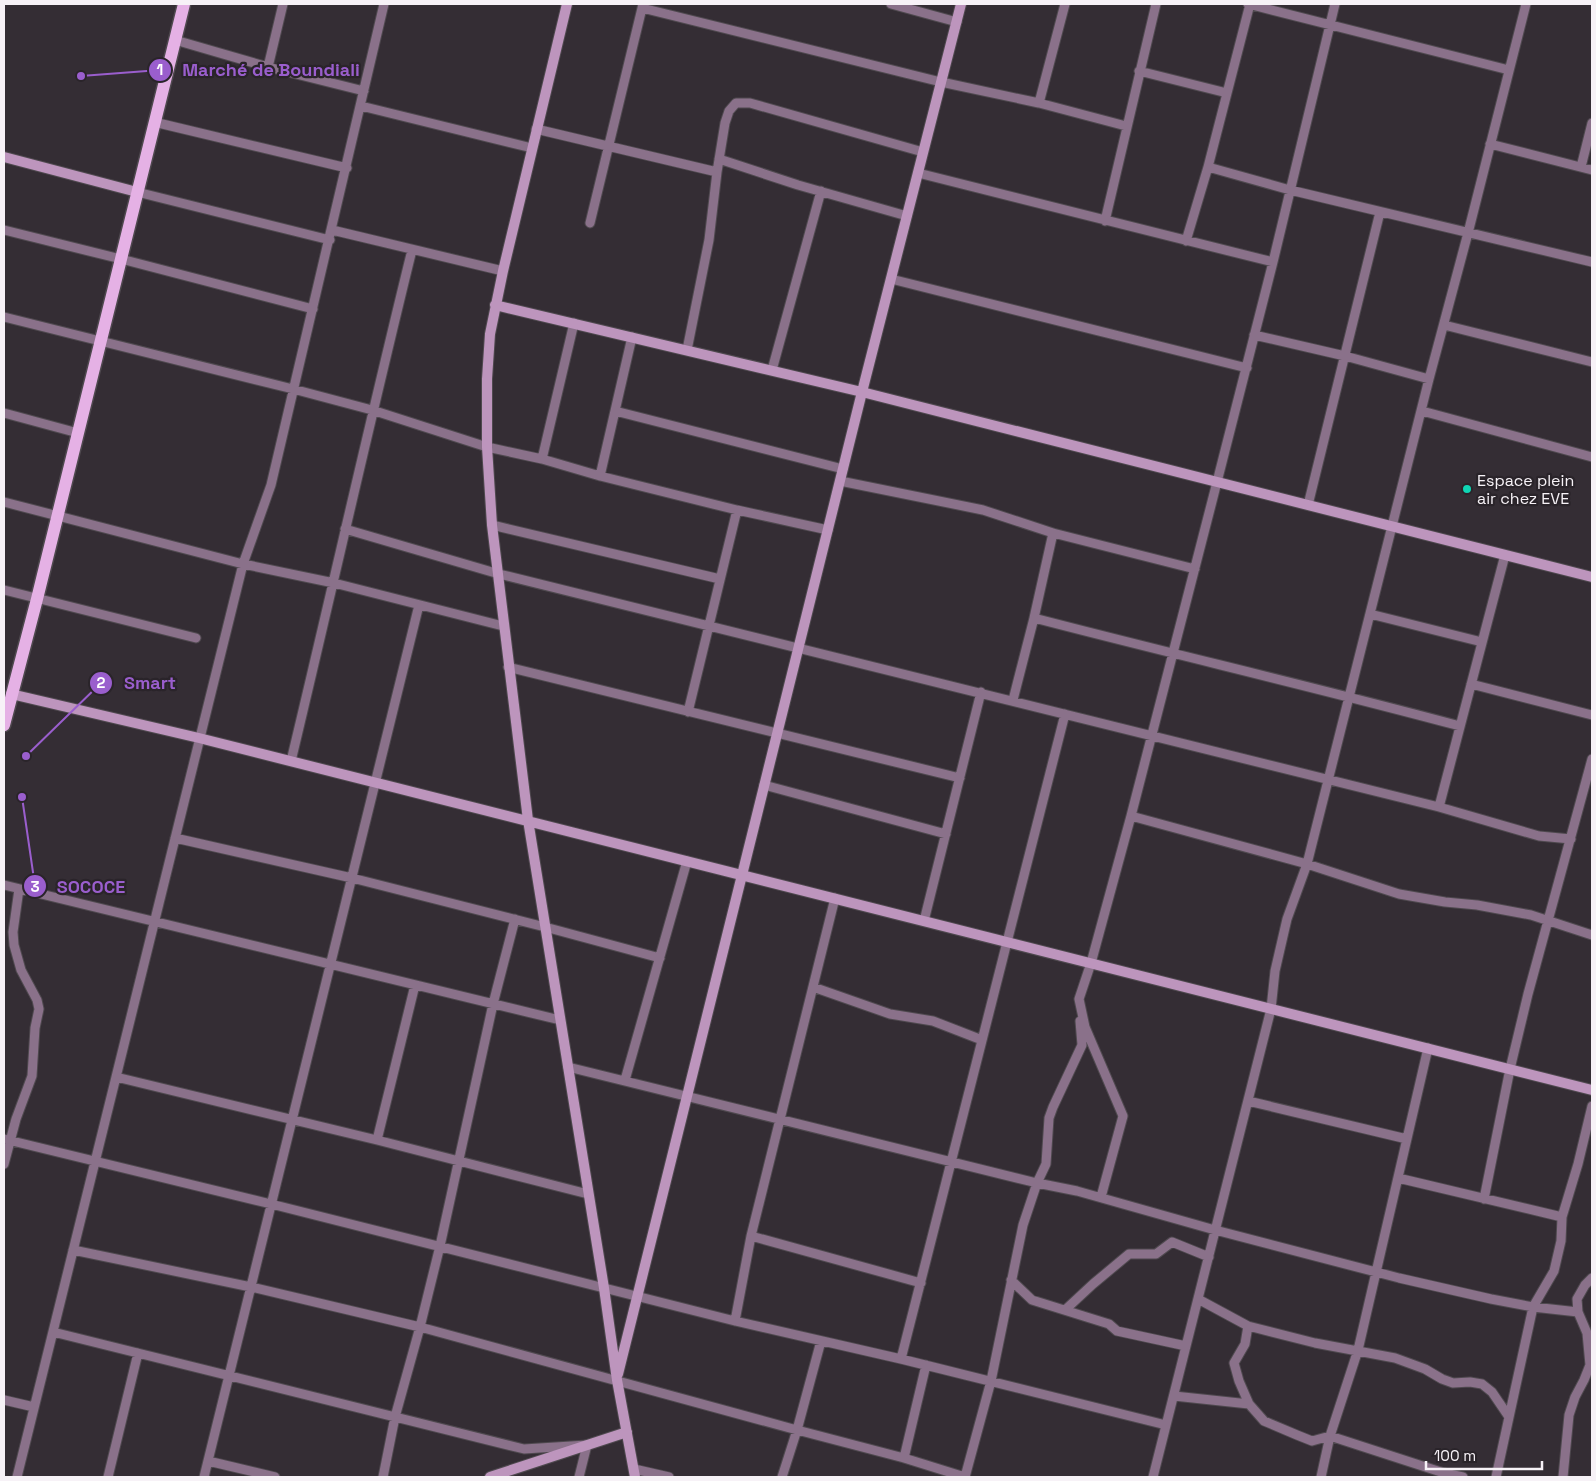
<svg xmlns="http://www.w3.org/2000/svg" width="1596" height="1481" font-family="'Space Grotesk',sans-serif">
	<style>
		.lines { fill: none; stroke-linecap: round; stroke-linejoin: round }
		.street-casing { stroke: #4f494f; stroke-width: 11 }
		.secondary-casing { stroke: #4f494f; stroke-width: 12 }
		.primary-casing { stroke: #4f494f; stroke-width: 15 }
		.street { stroke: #8a718a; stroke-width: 9 }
		.secondary { stroke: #bd95bd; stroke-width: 10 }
		.primary { stroke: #e5b1e5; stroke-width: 12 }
		.poi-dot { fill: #0fd5b4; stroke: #2a242a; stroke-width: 2 }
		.labels { text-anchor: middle; stroke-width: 4.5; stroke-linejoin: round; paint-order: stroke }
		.poi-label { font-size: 16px; fill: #f7f2f7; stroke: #2a242a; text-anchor: start }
		.leader { fill: none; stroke: #9a5ecd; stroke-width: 2 }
		.callout-dot { fill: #9a5ecd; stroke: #2a242a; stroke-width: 2 }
		.mark-label { font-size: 15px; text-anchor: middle; font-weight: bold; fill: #fff }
		.callout-label { font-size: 18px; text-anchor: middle; font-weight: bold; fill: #9a5ecd; stroke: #2a242a; stroke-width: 4.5; stroke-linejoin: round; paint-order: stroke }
	</style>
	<rect width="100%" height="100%" fill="#342d34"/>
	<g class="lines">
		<defs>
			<path id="street" d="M891,4L957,22
				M1248,4L1509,70
				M642,8L941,82L1039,103L1126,126
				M175,40L268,67L364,91
				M268,67L283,4
				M1139,71L1227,93
				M1039,103L1065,4
				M361,106L532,148
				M154,122L347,168
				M536,129L717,172
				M1490,144L1592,170
				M719,159L798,185L907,216
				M1208,167L1290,190L1592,262
				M1581,167L1592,123
				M918,173L1273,262
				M137,192L330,240
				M1105,221L1156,4
				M590,223L643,4
				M4,230L121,259L313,309
				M332,230L503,271
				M1186,241L1208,167L1250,4
				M891,279L1247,368
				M4,317L293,389L372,410L487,447L542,459L600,476L737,510L828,530
				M1444,325L1592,362
				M1254,335L1345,356L1429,379
				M687,350L709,240L717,172L725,123L729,111L736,103H750L923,152
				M772,370L821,191
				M615,411L843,469
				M1422,411L1592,457
				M4,413L78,433
				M542,459L574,323
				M600,476L632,337
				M840,481L983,510L1053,533L1195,569
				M4,502L243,564L334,583L503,626
				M1308,505L1380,212
				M492,525L720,579
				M345,529L499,574L1439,807L1539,836L1571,839
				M4,590L196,638
				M1370,614L1482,642
				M1034,618C1176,655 1319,688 1460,726
				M508,667L960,778
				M1471,684L1592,715
				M1013,700L1034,618L1053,533
				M688,712L737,510
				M291,761C332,590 370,420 412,250
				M764,785L946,834
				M1439,807L1505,555
				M1131,816L1307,864L1399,894L1445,902L1477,905L1531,915L1592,935
				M175,838L352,878L545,927L660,958
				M4,885L560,1020
				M924,921L981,692
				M813,987L890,1014L933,1021L982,1040
				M568,1067L1037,1183L1077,1191L1215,1230L1399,1278L1491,1299L1533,1307L1578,1312
				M116,1077L377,1140L588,1194
				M625,1080L687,861
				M1248,1101L1407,1139
				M4,1139L271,1204L735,1321L901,1359L1166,1425
				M377,1140L415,985
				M4,1164L16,1119L32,1076L35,1028L39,1009L37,1000L21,970L14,945L13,932L19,889
				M1398,1178L1562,1217
				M1101,1197L1123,1116L1085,1027L1079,999L1091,963L1131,816L1217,482L1273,262L1335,4
				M1484,1199L1510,1069L1528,994L1592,759
				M751,1236L921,1283
				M73,1250L251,1287L420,1327L797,1430L904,1458L965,1477
				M1011,1280L1032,1300L1109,1324L1117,1331L1186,1346
				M1198,1299L1248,1326L1315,1343L1395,1358L1425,1369L1442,1379L1453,1383L1470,1382L1482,1384L1492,1392L1509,1417
				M1065,1310L1093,1284L1129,1254H1156L1172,1242L1209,1257
				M735,1321L751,1236L835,898
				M1248,1326L1245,1344L1234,1363L1239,1381L1249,1404
				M53,1332L524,1449L587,1445L579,1477
				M901,1359L1065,714
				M1174,1396L1249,1404L1264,1421L1297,1435L1312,1441L1330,1436L1444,1473L1463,1477
				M4,1400L34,1407
				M904,1458L926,1365
				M208,1461L275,1477
				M634,1469L669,1477
				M17,1477L243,564L271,485L384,4
				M108,1477L138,1353
				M204,1477L419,605
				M383,1477L395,1417L420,1327L440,1246L493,1004L515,919
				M782,1477L797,1430L821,1341
				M965,1477L991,1381L1023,1225L1037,1183L1046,1164L1049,1118L1053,1107L1082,1045L1080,1021
				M1153,1477L1271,1009L1275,971L1287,919L1307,864L1429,379L1468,233L1526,4
				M1321,1477L1330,1436L1358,1350L1428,1048
				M1496,1477L1533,1307L1554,1271L1561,1241L1562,1217L1578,1164L1592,1106
				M1563,1477L1569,1415L1575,1397L1584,1380L1590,1365L1587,1333L1578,1312L1577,1299L1585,1285L1592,1278"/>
			<path id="secondary" d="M567,4L503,271L490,334L487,379V447L492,525L528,820L604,1288L617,1380L635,1477
				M4,157L137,192
				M495,305L862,392L1592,577
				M11,694L199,738L1592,1090
				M618,1374L862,392L961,4
				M490,1477L627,1432"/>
			<path id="primary" d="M4,725L37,599L184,4"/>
		</defs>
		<use href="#street" class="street-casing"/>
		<use href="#secondary" class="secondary-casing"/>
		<use href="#primary" class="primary-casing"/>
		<use href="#street" class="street"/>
		<use href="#secondary" class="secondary"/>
		<use href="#primary" class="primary"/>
	</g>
	<circle class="poi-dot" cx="1467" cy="489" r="5"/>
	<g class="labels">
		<g class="poi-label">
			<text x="1477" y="486">Espace plein<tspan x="1477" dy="18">air chez EVE</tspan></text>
		</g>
	</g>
	<path class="leader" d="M81 76L160 70M26 756L101 683M22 797L35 886"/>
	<g class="callout-dot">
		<circle cx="81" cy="76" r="5"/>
		<circle cx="26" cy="756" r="5"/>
		<circle cx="22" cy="797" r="5"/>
		<circle cx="160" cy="70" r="12"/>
		<circle cx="101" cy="683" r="12"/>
		<circle cx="35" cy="886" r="12"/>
	</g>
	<g class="mark-label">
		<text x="160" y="75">1</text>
		<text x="101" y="688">2</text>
		<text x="35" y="892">3</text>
	</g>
	<g class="callout-label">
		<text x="271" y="76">Marché de Boundiali</text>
		<text x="150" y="689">Smart</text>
		<text x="91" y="893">SOCOCE</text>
	</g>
	<rect width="1596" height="1481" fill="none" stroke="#f7f2f7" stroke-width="10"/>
	<path d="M1426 1461v8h116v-8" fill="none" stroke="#f7f2f7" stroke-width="2.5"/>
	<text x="1434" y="1461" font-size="15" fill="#f7f2f7" stroke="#2a242a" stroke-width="4" paint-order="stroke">100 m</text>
</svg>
